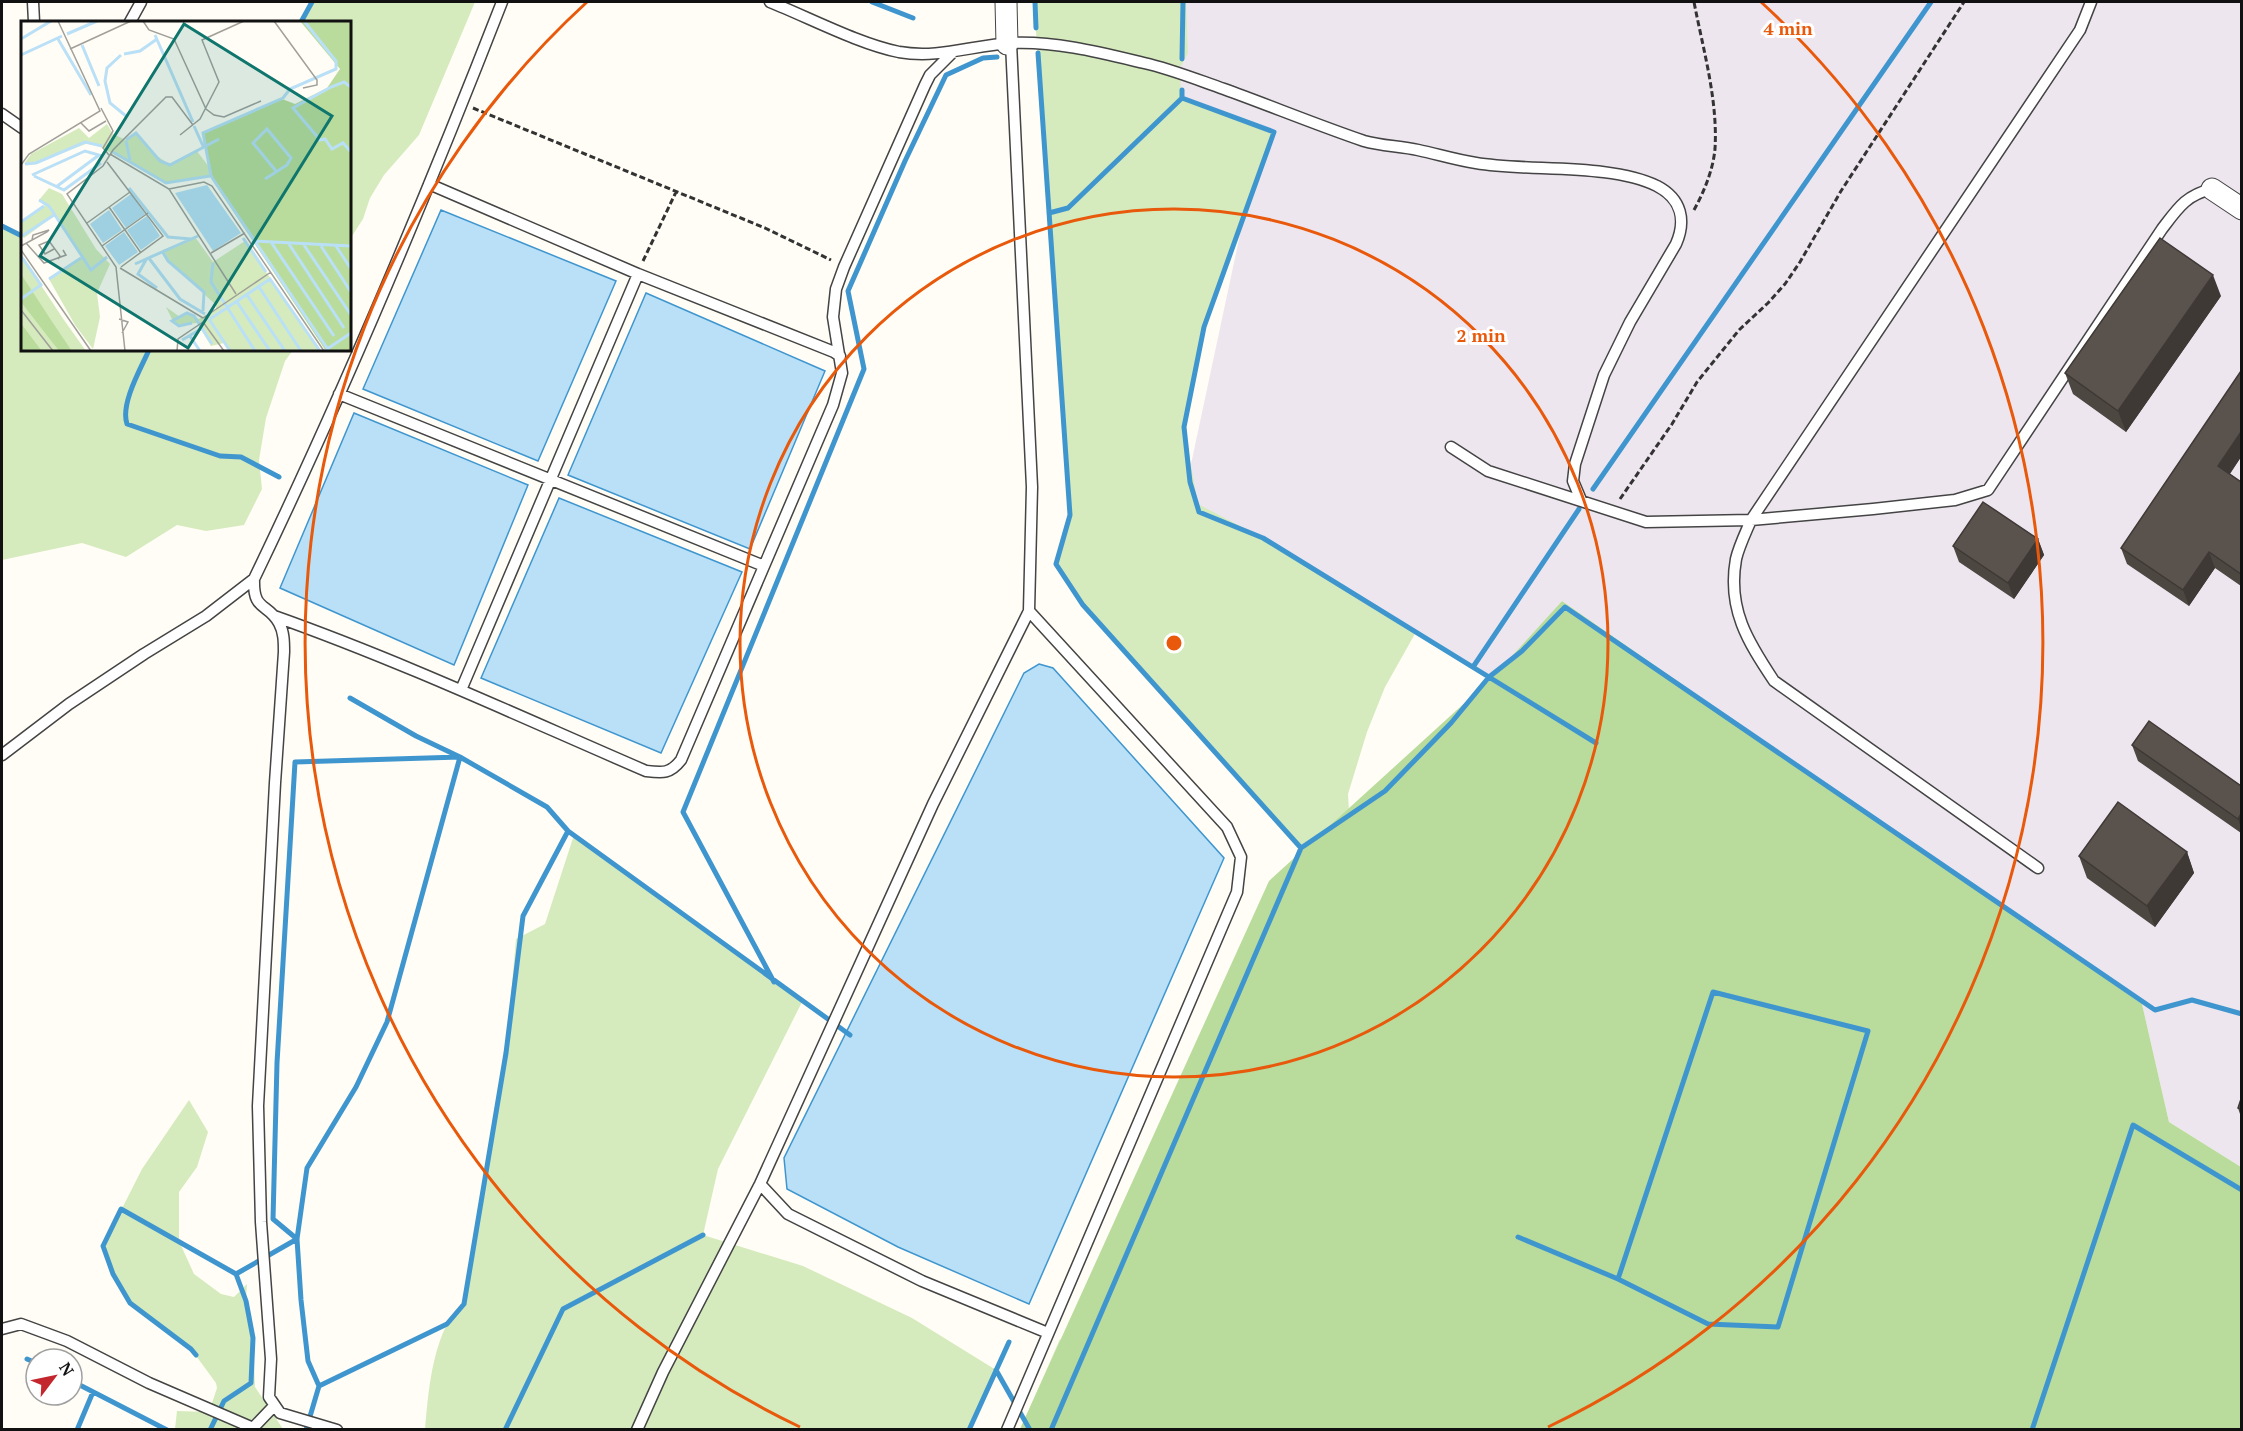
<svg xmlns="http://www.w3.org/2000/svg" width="2243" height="1431" font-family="'PT Serif',serif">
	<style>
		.industrial { fill: #eee6ef }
		.green { fill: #d5ebbd }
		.forest { fill: #b9dc9c }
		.water { fill: #b9e0f7; stroke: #3f96cf; stroke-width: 1.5 }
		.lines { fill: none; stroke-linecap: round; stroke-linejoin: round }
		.stream { stroke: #3f96cf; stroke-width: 5 }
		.service-casing { stroke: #444; stroke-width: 13 }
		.minor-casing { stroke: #444; stroke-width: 23 }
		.path { stroke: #333; stroke-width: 3; stroke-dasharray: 6 3; stroke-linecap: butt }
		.service { stroke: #fff; stroke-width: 10 }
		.minor { stroke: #fff; stroke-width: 21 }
		.wall { fill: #4d4742 }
		.shaded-wall { fill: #3f3936 }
		.building { fill: #5a524d; stroke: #3f3936; stroke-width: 1.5 }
		.ring { fill: none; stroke: #e8590c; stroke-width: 3 }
		.inset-river { fill: none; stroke: #b9e0f7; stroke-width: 3 }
		.inset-road { fill: none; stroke: #a09f9a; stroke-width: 1.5 }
		.view { fill: #0f766e; fill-opacity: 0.15; stroke: #0f766e; stroke-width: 3 }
		.inset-edge { fill: none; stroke: #111; stroke-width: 3 }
		.centre { fill: #e8590c; stroke: #fff; stroke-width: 3 }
		.ring-label { font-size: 18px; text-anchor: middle; font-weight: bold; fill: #e8590c; stroke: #fff; stroke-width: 6; stroke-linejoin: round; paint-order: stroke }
	</style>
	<rect width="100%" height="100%" fill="#fffdf5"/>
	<path class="industrial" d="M1049,2H2241V1167L2169,1122L2142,1004L1562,601L1492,678L1184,497L1258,150Z"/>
	<path class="green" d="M312,2H475L419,135L384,175L370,198L363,219L350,239V22H301Z
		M1034,2H1186L1188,53L1179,70L1182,98L1274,132L1204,327L1184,427L1198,504L1263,538L1416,632L1385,687L1367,732L1348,794L1351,846L1362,906L1417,1022L1482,1153L1518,1237L1618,1279L1680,1310L1659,1357L1642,1406L1620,1429L1020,1430L1060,1339L1076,1370L1301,848L1083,605L1056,564L1070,515Z
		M2,226L22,236V350H293L285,361L266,418L259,460L262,489L244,525L206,531L177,525L126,557L82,543L2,560Z
		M574,835L802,1002L718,1169L703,1235L803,1266L912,1318L996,1370L969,1429L425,1430C428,1395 431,1358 446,1326C450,1318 458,1311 464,1304L506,1053L516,939L545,924Z
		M189,1100L208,1132L197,1167L179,1192V1241L194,1274L221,1294L234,1297L247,1284L246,1301L253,1338L255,1387L283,1429H175L177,1411L209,1412L217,1388L216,1383L191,1349L130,1303L113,1274L103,1246L142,1169Z"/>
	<path class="forest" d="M1562,601L2142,1004L2169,1122L2241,1167V1429H1020L1269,881L1492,678Z"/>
	<path class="water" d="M441,210L616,281L538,461L363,389Z
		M646,293L825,371L750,549L568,475Z
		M354,413L528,485L454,665L280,588Z
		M559,498L742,572L661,753L481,678Z
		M1039,664L1053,668L1224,858L1029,1304L898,1247L787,1189L784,1158L1024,673Z"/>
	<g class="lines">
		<path class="stream" d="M872,2L913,18
			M1035,2L1036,28
			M301,22L312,2
			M1038,53L1070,515L1056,564L1083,605L1301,848
			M1182,59L1183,2
			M1182,98L1274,132L1204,327L1184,427L1190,482L1199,512L1263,538L1596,743
			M1049,213L1068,208L1182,98V90
			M2,226L22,236
			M149,350C141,368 120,404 127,424L220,456L241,457L279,477
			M1593,489L1931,2
			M1473,667L1579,509
			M350,698L416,736L460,757L547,807L568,831L850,1035
			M774,982L683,812L864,369L848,291L905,161L946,75L983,58L997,57
			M1518,1237L1618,1279L1708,1324L1778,1327L1868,1031L1713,992L1618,1279
			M297,1239L273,1219L277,1063L295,762L460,757
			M236,1274L297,1239
			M196,1355L191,1349L130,1303L113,1274L103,1246L121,1209L236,1274L246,1301L253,1338L251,1383L224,1401L210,1430
			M27,1359L36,1363
			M996,1370L1030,1430
			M72,1381L167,1430
			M319,1386L447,1324L464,1304L506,1053L523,916L568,831
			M77,1430L93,1392
			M306,1430L319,1386L308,1361L301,1300L297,1239L307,1168L356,1087L387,1022L460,757
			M505,1430L563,1309L703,1235
			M969,1430L1009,1342
			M1051,1430L1301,848L1385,791L1451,723L1489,677L1522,651L1565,607L2155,1010L2192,1000L2242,1014
			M2032,1430L2133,1125L2242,1190"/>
		<defs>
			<path id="service" d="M33,2L34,22
				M770,2C808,17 859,44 899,52C939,59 973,45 1012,43C1056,41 1102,53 1144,63C1171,69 1198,80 1224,89C1271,106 1317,125 1364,141C1381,146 1400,146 1418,150C1437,154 1456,160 1476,163C1529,172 1610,163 1657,186C1682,199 1686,221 1676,244L1630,322L1604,375L1575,464L1573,481L1581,500
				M130,22L141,2
				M2,114L22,128
				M429,184L638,274L834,352L840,356
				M339,394L764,566
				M1451,447L1488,471L1646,522L1751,520L1873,509L1955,500L1988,490L2162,229C2178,208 2186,195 2212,189
				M274,616C401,661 523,718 646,771C663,773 670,774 681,760L833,405L842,373L833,317L836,289L844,267L925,85L930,75L953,52
				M461,690L638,274
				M2,755L69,704L144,654L206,616L254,579
				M2038,868L1774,681C1748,642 1727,609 1736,559C1739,546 1746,532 1751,520L2080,30L2091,2
				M760,1184L788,1214L922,1281L1048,1333
				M2,1329L21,1324L67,1341L149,1383L251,1427
				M251,1430L274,1406
				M337,1430L280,1413L269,1397L271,1359L261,1222L258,1106L275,783L284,652C284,642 284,632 279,623C267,602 253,612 254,579C345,390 426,197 502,2
				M637,1430L663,1372L760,1184L933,804L1029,611L1032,487L1011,43
				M1007,1430L1237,892L1241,857L1227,827L1029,611"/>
			<path id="minor" d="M1006,2L1007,44
				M2212,189L2242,209"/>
		</defs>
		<use href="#service" class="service-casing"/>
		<use href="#minor" class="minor-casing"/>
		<path class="path" d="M473,108L765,228L831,260
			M1694,210C1704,192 1713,170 1715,149C1718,100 1703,49 1694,2
			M643,261L676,192
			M1620,499L1672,424L1697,382L1739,330L1768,303L1785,284L1800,262L1841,191L1964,2"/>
		<use href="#service" class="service"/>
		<use href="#minor" class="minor"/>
	</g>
	<path class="wall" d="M2221,296L2126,432L2073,394L2065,373Z
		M2241,457L2230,474L2241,482V586L2215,568L2189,606L2127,564L2121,548Z
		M2038,539L2044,555L2014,599L1959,562L1953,546Z
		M2132,745L2241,786V833L2138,761Z
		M2187,852L2194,873L2155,927L2087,878L2079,856Z
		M2241,1099V1117L2238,1108Z"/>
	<path class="shaded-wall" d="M2213,275L2221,296L2126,432L2118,411Z
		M2241,432V457L2224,482L2218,466Z
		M2038,539L2044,555L2014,599L2008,583Z
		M2209,552L2215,568L2189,606L2183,590Z
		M2241,814V828L2238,819Z
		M2187,852L2194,873L2155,927L2147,906Z"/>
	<path class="building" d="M2160,238L2213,275L2118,411L2065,373Z
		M2241,371V432L2218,466L2241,482V574L2209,552L2183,590L2121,548Z
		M1983,502L2038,539L2008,583L1953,546Z
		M2149,721L2241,786V814L2238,819L2132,745Z
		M2118,802L2187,852L2147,906L2079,856Z
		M2241,1099V1109L2238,1108Z"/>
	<g class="ring">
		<circle cx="1174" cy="643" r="434"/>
		<path d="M800 1427A869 869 0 0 1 587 2M1761 2A869 869 0 0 1 1548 1427"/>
	</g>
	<g transform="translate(21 21)">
		<rect width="330" height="330" fill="#fffdf5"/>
		<path d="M86,103L92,113L105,119L115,112L130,131L148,143L175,129L330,330H305L190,155L145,162L70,121L15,142L3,143L10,133L58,107L68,117ZM28,167L41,173L75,228L89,243L76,272L79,296L72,328L54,304L28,258L61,236L34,194L3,217L0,213V201L24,185L18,179ZM174,216L192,241L224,220L299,330H209L203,322L190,325L176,302L154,304L145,286L159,296L167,292L178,298L195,289V284L149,242L142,229ZM0,234L43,299L65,330H51L39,313L20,305L38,330H21L0,302Z" fill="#d5ebbd"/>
		<path d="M279,0H330V330H305L297,318L192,160L182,112L261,78L274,83L306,67L319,48ZM0,253L32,302L51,330H38L0,281ZM0,302L21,330H0Z" fill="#b9dc9c"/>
		<path d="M186,164L220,212L192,230L154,172ZM110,173L124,193L105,207L91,187ZM88,189L101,209L82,222L69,203ZM126,195L139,215L120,229L106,209ZM103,211L117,231L98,244L84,225Z" fill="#b9e0f7"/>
		<path class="inset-river" d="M283,0L315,40V48L269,68L262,77L182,112L190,155L308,330M46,13L76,0M134,14L172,101M0,18L30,0M37,18L70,74M61,24L78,65M103,33L119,30L136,18M0,34L41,15M100,34L86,47L84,60L89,82L105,95M330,66L323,61L310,66L272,87L299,119L304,118L311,128L322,122L330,131M173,105L182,125M105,119L115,112L139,140L149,144L198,118M105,120L109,139M92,131L145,162L189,155M4,143L15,142L64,121L81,125M11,154L64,130L78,134L35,166M13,155L43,169L80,142M244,158L266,144L270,137L246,108L232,122L255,150M108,167L147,216L170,218M18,179L28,185L70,249L86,236M0,201L23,185M1,215L33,194M222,217L245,251M231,220L330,225M250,221L313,315M268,223L323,307M283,224L330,294M300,225L330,271M315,225L330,248M141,230L147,240L183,271L182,290M0,235L20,264L0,278M127,236L159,278L184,293M126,237L117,253L136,267M192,242L190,261L234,330M114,243L177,215M28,258L60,237M238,266L280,330M226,274L264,330M216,281L249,330M188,298L209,330M189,298L249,258L299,330M171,302L158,305L151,300L166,292L173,295L191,323M169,315L179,330M161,319L180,308M303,330L330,312"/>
		<path class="inset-road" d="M122,0L128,9L153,18L185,88L193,94L203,96L240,80M253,0L296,59V64L282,67M49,28L110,0M80,87L92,110L82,127L88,134M60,102L68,110L85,100M159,114L179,98L198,61L181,19L223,0M89,133L148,168L215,273M86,141L142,215L100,246M0,144L8,133L79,90L37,0M148,168L183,161L191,165L303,330M88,186L120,232M66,202L109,171M5,222L23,242L45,234L42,229M0,225L26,211L28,209L12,214L11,219M81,225L127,192M33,228L24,233L18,224L28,220L39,235L37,238M0,229L70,330M190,232L224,212M99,247L182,297M0,289L32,330M182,297L250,251M98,298L107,301L101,312M182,301L203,330M104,330L95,246L46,173L82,145L92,129L145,76H151L172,104M156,330L157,318L182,301"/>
		<path class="view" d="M163,3L311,95L167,327L19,235Z"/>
		<rect width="330" height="330" class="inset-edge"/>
	</g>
	<circle cx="1174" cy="643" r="9" class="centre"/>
	<g class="ring-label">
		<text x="1788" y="35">4 min</text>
		<text x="1481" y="342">2 min</text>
	</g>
	<rect width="2243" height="1431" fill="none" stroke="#111111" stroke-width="6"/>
	<g transform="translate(54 1377) rotate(58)"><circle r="28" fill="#ffffff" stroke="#a0a0a0" stroke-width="1.5"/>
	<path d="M0-4.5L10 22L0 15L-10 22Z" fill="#c4262e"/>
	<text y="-9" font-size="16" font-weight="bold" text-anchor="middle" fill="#111111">N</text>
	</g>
</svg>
